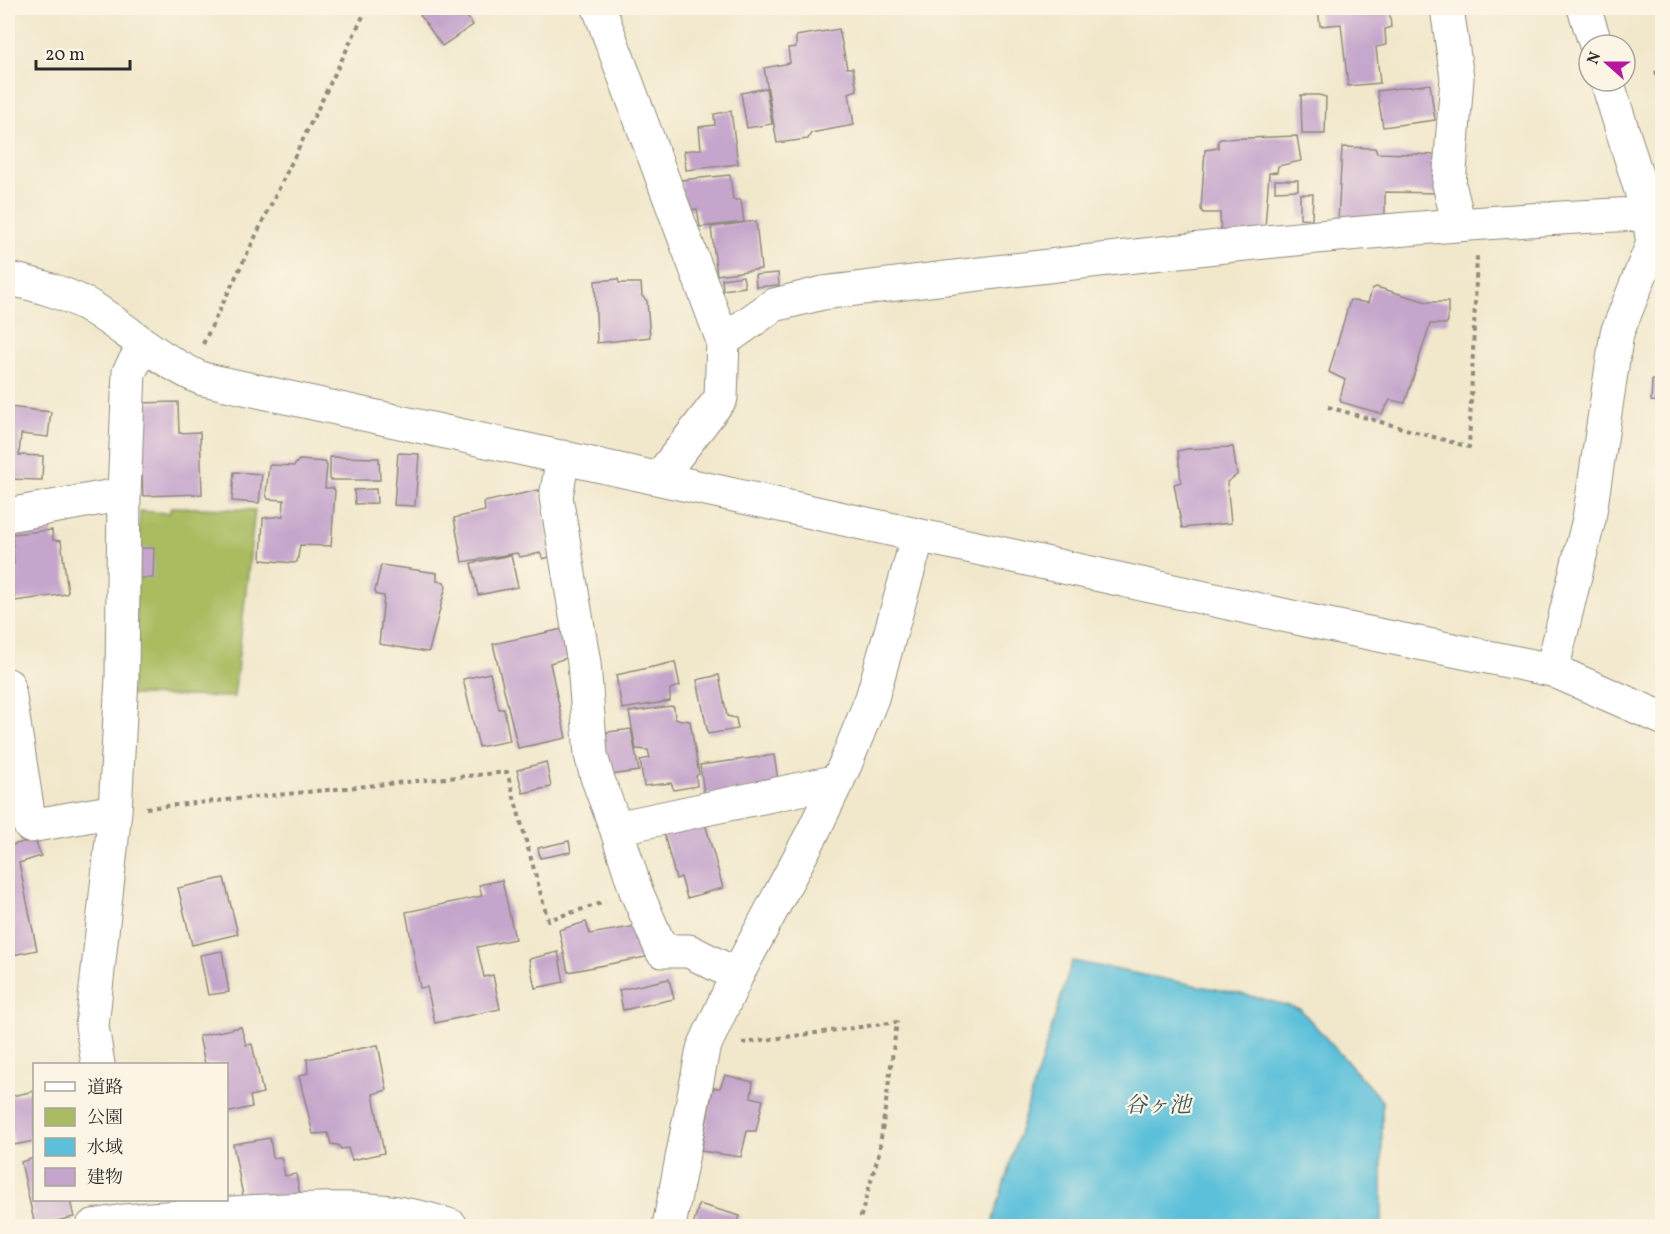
<svg xmlns="http://www.w3.org/2000/svg" width="1670" height="1234" font-family="Vollkorn,'Noto Serif JP',serif">
	<style>
		.green { fill: #a9bc61; stroke: #6a7446; stroke-width: 1.5 }
		.water { fill: #5cc0da; stroke: #447682; stroke-width: 1.5 }
		.building { fill: #c5a5cc }
		.lines { fill: none; stroke-linecap: round; stroke-linejoin: round }
		.minor-casing { stroke: #8e8a7c; stroke-width: 35 }
		.path { stroke: #8e8a7c; stroke-width: 4; stroke-dasharray: 4.5 4.5; stroke-linecap: butt }
		.minor { stroke: #fff; stroke-width: 33 }
		.labels { text-anchor: middle; stroke-width: 4.5; stroke-linejoin: round; paint-order: stroke }
		.water-label { font-size: 22px; font-style: italic; fill: #3a5860; stroke: #fcf5e5 }
	</style>
	<rect width="100%" height="100%" fill="#fcf5e5"/>
	<filter id="ink" filterUnits="userSpaceOnUse"><feTurbulence type="fractalNoise" baseFrequency=".0167" numOctaves="2"/><feDisplacementMap in="SourceGraphic" scale="12" xChannelSelector="R" yChannelSelector="G"/><feConvolveMatrix kernelMatrix="1 2 1 2 8 2 1 2 1" color-interpolation-filters="sRGB"/></filter>
	<filter id="wash" filterUnits="userSpaceOnUse"><feTurbulence type="fractalNoise" baseFrequency=".008" numOctaves="4" result="noise"/><feDisplacementMap in="SourceGraphic" scale="24" xChannelSelector="R" yChannelSelector="G"/><feGaussianBlur stdDeviation="1.35" result="paint"/><feColorMatrix in="noise" values="0 0 0 0 0 0 0 0 0 0 0 0 0 0 0 0 0 1.4 0 .05"/><feComposite in="paint" operator="in"/></filter>
	<g filter="url(#wash)">
		<rect width="100%" height="100%" fill="#f1e8cc"/>
		<path class="green" d="M171,507L255,510L234,697L131,695L140,511L169,513Z"/>
		<path class="water" d="M1072,961L1251,996L1300,1009L1382,1101V1226H991Z"/>
		<g id="blocks">
			<path class="building" d="M430,8H461L473,25L442,46L420,15Z
				M1318,8H1389L1391,27L1385,29L1386,45L1376,47L1380,83L1348,86L1341,24L1320,26Z
				M839,29L847,68H853L857,90L849,93L854,125L811,133L808,139L777,143L764,68L790,63L788,48L796,47V36Z
				M1662,69V94L1655,72Z
				M1430,84L1435,120L1383,127L1377,91Z
				M766,88L772,124L747,128L741,93Z
				M1301,95H1319L1326,97L1325,134H1302Z
				M731,111L738,164L686,170L684,151L701,149L699,127L715,125L714,114Z
				M1297,136L1301,161L1278,166L1277,172L1269,173L1264,242L1221,240L1220,213H1203L1201,209L1205,150L1218,148V141L1221,139Z
				M1342,147L1375,148L1377,153L1440,155L1441,193L1385,192V224L1338,221Z
				M730,175L733,200H741L744,222L700,227L697,209L684,210L681,180Z
				M1275,180H1298V190L1275,191Z
				M1300,194H1313L1312,219L1300,218Z
				M756,221L761,269L717,275L711,227Z
				M778,273L779,285L756,287L755,275Z
				M743,276L745,287L723,290L722,279Z
				M618,279L619,283H641L642,296L647,301L650,337L597,343L595,281Z
				M1376,287L1427,302H1448V321L1446,324H1430L1405,403L1390,400L1382,414L1341,402L1340,398L1345,380L1329,372L1350,300L1368,303L1372,289Z
				M1659,362H1662V402L1651,401L1652,380H1659Z
				M178,402L179,433L200,432L202,494L143,496L139,403Z
				M8,407L51,412L48,437L21,434L19,455L43,456L42,480L8,479Z
				M1660,414H1662V439H1660Z
				M1233,447L1237,475L1227,482L1231,523L1182,528L1174,484L1181,482L1178,451L1186,449Z
				M398,453L419,454L415,506L394,505Z
				M330,457L379,458L380,480H330Z
				M299,460L325,462L327,466L325,488H333L335,491L331,546L300,545L297,562L294,563L261,560L263,518L283,516L284,500L268,499L266,494L269,465L294,466Z
				M234,472L262,474L259,503L232,501Z
				M376,489L377,503L355,504L354,490Z
				M539,490L552,556L543,559L540,553L520,557L517,553L462,562L454,518L485,511L484,502Z
				M52,530L53,540L61,541L68,592L66,594L15,601L9,565L14,564L12,534Z
				M139,548H154L153,578H139Z
				M511,555L518,587L478,595L471,563Z
				M381,565L437,573V581L444,582L446,586L429,651L427,652L379,644L384,596L377,595L375,591Z
				M563,629L570,657L550,663L566,738L518,748L493,644Z
				M675,662L680,686L670,689V701L622,709L616,675Z
				M490,673L499,709H504L510,741L479,747L463,679Z
				M719,675L727,716L736,718L738,729L708,734L697,680Z
				M671,706L674,707L675,719L690,721L699,774L696,776L697,786L674,790L671,783L644,786L640,760L650,758L648,750L636,749L629,712Z
				M631,729L639,771L610,775L601,733Z
				M774,755L779,786L704,794L700,765Z
				M546,762L551,787L523,793L517,770Z
				M705,823L723,888L687,898L681,877L676,879L664,834Z
				M35,839L41,856L19,863L37,950L8,956V846Z
				M569,841L571,852L540,858L538,848Z
				M224,878L238,934L192,945L178,888Z
				M502,880L515,939L477,947L484,977L493,975L500,1009L435,1023L427,987L420,988L406,912L482,896L479,885Z
				M586,922L590,934L643,925L651,956L568,972L559,930Z
				M222,951L229,992L208,995L200,955Z
				M558,952L564,982L535,988L529,959Z
				M669,979L674,999L623,1010L619,990Z
				M241,1027L246,1045L252,1044L263,1093L250,1096L252,1107L226,1113V1064H205L199,1036Z
				M378,1045L387,1090L373,1094L384,1153L352,1160L348,1148L341,1149L338,1145L331,1144L328,1133L313,1134L299,1076L308,1073L307,1059Z
				M725,1075L753,1082L751,1097L763,1100L756,1131H747L741,1157L701,1151L713,1088H720Z
				M34,1091V1141L14,1145L8,1115V1097Z
				M270,1138L273,1158L281,1157L285,1176L296,1174L300,1196L244,1201L233,1144Z
				M34,1158V1200H70L74,1217L35,1226L21,1162Z
				M699,1204L740,1216L736,1226H693Z"/>
		</g>
	</g>
	<g filter="url(#ink)">
		<use href="#blocks" fill-opacity="0" stroke="#8e8a7c" stroke-width="1.5"/>
		<g class="lines">
			<defs>
				<path id="minor" d="M599,8L723,341L721,398L659,478
					M1447,8L1457,78L1449,184L1459,225
					M1584,8L1596,45
					M8,279C33,283 72,295 94,309C130,332 163,363 203,379L1324,624L1552,670L1662,718
					M723,341L774,305L823,293C1102,259 1382,224 1662,213
					M563,457L556,497L584,663L591,755L597,777L616,828L636,891L662,951H689L737,975
					M8,515L124,494
					M1552,670L1589,519L1617,333L1653,243L1648,213L1607,81
					M8,685L30,826L115,811
					M616,828L838,781
					M98,1064L92,1026L115,811L122,677L124,494L129,372L144,345
					M93,1226L124,1221C165,1218 206,1215 247,1212C317,1208 383,1203 451,1226
					M669,1226L703,1049L737,975L813,832L845,765L872,698L918,536"/>
			</defs>
			<use href="#minor" class="minor-casing"/>
			<path class="path" d="M203,344L367,8
				M1328,407L1469,447L1477,256
				M146,808L507,772L548,920L605,902
				M742,1043L897,1022L879,1153L858,1226"/>
			<use href="#minor" class="minor"/>
		</g>
	</g>
	<g class="labels">
		<g class="water-label">
			<text x="1158" y="1112">谷ヶ池</text>
		</g>
	</g>
	<rect width="1670" height="1234" fill="none" stroke="#fcf5e5" stroke-width="30"/>
	<rect x="33" y="1063" width="195" height="138" fill="#fcf5e5" stroke="#a8a49b" stroke-width="1.5"/>
	<rect x="45" y="1082" width="30" height="9" fill="#ffffff" stroke="#a8a49b" stroke-width="1.5"/>
	<text x="87" y="1093" font-size="18" fill="#2b2b2b">道路</text>
	<rect x="45" y="1108" width="30" height="18" fill="#a9bc61" stroke="#a8a49b" stroke-width="1.5"/>
	<text x="87" y="1123" font-size="18" fill="#2b2b2b">公園</text>
	<rect x="45" y="1138" width="30" height="18" fill="#5cc0da" stroke="#a8a49b" stroke-width="1.5"/>
	<text x="87" y="1153" font-size="18" fill="#2b2b2b">水域</text>
	<rect x="45" y="1168" width="30" height="18" fill="#c5a5cc" stroke="#a8a49b" stroke-width="1.5"/>
	<text x="87" y="1183" font-size="18" fill="#2b2b2b">建物</text>
	<g transform="translate(1607 63) rotate(291)"><circle r="28" fill="#fcf5e5" stroke="#a8a49b" stroke-width="1.5"/>
	<path d="M0-4.5L10 22L0 15L-10 22Z" fill="#b5179e"/>
	<text y="-9" font-size="16" font-weight="bold" text-anchor="middle" fill="#2b2b2b">N</text>
	</g>
	<path d="M36 60v9h94v-9" fill="none" stroke="#2b2b2b" stroke-width="3"/>
	<text x="45" y="60" font-size="18" fill="#2b2b2b" stroke="#fcf5e5" stroke-width="4.5" paint-order="stroke">20 m</text>
</svg>
